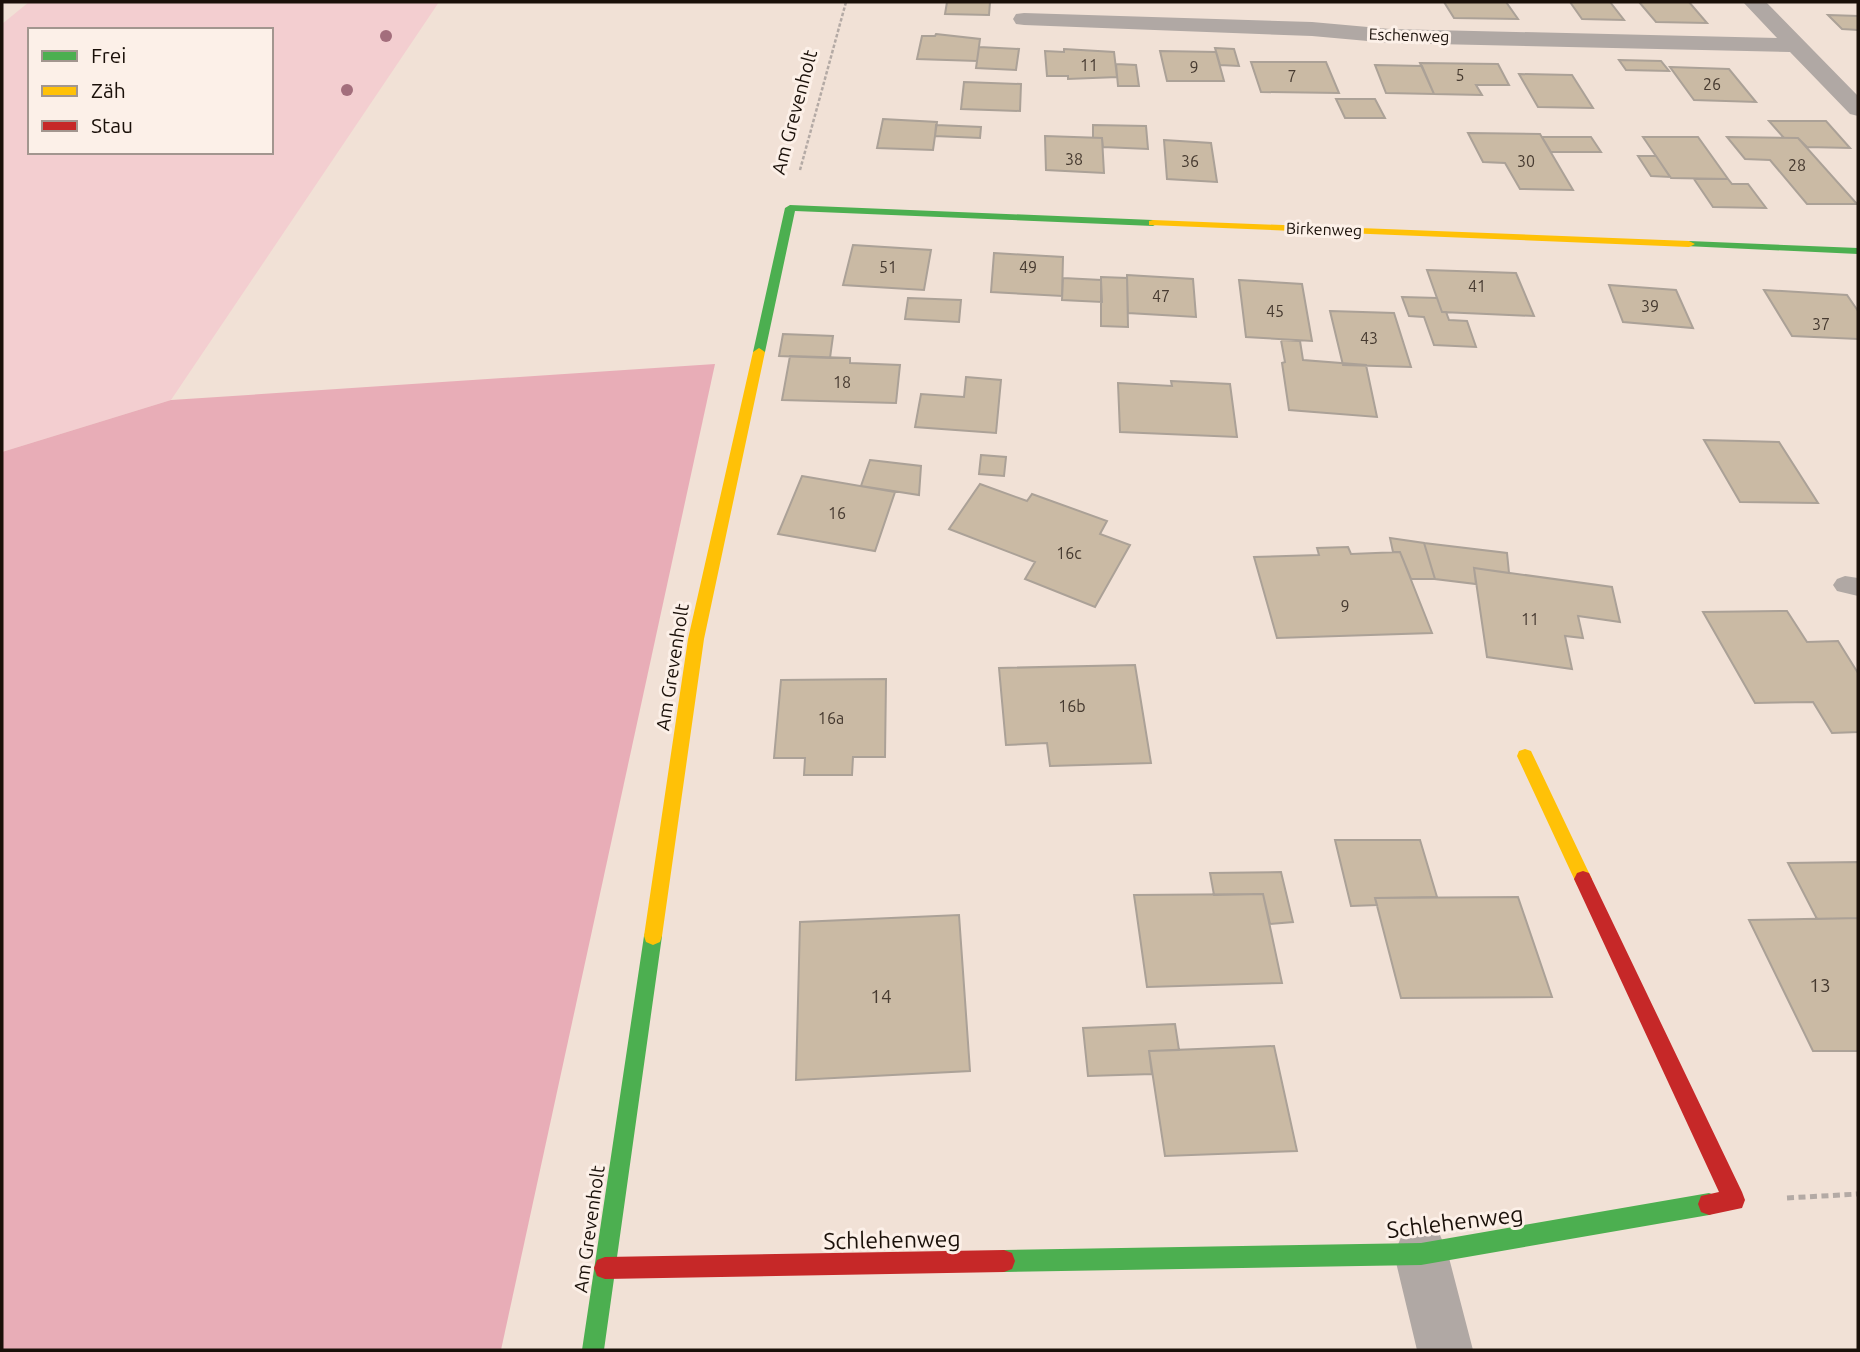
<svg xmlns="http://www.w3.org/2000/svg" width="1860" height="1352" font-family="Ubuntu,sans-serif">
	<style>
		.green { fill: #f3ced0; fill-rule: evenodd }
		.forest { fill: #e8adb7 }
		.building { fill: #cabaa4; stroke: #aba197; stroke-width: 2 }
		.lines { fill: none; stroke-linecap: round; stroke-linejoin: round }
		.path-far1 { stroke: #b4aaa5; stroke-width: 2.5; stroke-dasharray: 3.5 2; stroke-linecap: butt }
		.path { stroke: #b4aaa5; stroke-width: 5; stroke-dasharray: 7 4.5; stroke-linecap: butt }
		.lane { fill: #b0a8a4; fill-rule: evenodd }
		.street { fill: #b0a8a4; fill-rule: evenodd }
		.fast { fill: #4caf50; fill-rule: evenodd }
		.slow { fill: #ffc107; fill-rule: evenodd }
		.jam { fill: #c62828; fill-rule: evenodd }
		.tree { fill: #a36e7c }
		.labels { text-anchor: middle; stroke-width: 6; stroke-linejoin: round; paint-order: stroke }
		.far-street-label { font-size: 16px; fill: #1a1009; stroke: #fcf0e8 }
		.number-label { font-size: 16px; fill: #463a30 }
		.street-label { font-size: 19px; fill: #1a1009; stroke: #fcf0e8 }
		.near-number-label { font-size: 19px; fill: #463a30 }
		.near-street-label { font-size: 23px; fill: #1a1009; stroke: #fcf0e8 }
	</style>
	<rect width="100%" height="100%" fill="#f1e1d6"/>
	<path class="green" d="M29,2H439L171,400L2,452V24ZM30,30H271V152H30Z"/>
	<path class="forest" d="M715,364L501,1350H2V452L171,400Z"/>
	<path class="building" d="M947,2H990L989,15L945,14Z
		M1444,2H1506L1518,19L1454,18Z
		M1570,2H1610L1624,20L1582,19Z
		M1639,2H1689L1707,23L1656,22Z
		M1828,15L1858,16V30L1842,29Z
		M936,34L980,39L977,61L917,59L922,36H935Z
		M979,47L1019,49L1016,70L976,68Z
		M1215,48L1234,49L1239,66L1220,65Z
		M1064,49L1114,52L1117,77L1068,79V76H1047L1045,51L1064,52Z
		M1160,51L1216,52L1224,81H1167Z
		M1619,60L1661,61L1669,71L1626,70Z
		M1251,62H1326L1339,93L1261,92Z
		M1420,63L1498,64L1509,85H1476L1482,95L1434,94Z
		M1116,64L1136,65L1139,86H1118Z
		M1375,65L1422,66L1434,94L1386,93Z
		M1670,67L1729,69L1756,102L1694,100Z
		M1519,74L1572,75L1593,108L1538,107Z
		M964,82L1021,84L1020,111L961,109Z
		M1336,99H1375L1385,118H1345Z
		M883,119L937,122L933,150L877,148Z
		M1769,121H1826L1850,148L1807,147L1798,138H1784Z
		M936,125L981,127L980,138L935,136Z
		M1093,125L1146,126L1148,149L1103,147L1102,138H1093Z
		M1468,133L1540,134L1573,190L1520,189L1505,163L1483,162Z
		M1045,136L1102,138L1104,173L1046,170Z
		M1542,137H1591L1601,152H1551Z
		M1643,137H1698L1728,179L1671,178Z
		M1727,137L1798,138L1857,204H1807L1770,160L1745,159Z
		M1164,140L1211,143L1217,182L1167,179Z
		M1638,156H1656L1670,177L1651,176Z
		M1694,179H1728L1732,184H1748L1766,208L1713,207Z
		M853,245L931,250L924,290L843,285Z
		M994,253L1063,257L1062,296L991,292Z
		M1427,270L1516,273L1534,316L1442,312Z
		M1127,275L1193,279L1196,317L1128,313Z
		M1101,277L1127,278L1128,327L1101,326Z
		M1063,278L1101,280L1102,302L1062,300Z
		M1239,280L1302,284L1312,341L1246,337Z
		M1609,285L1676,290L1693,328L1623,322Z
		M1764,290L1847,295L1858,311V339L1792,336Z
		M1402,297L1437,298L1442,312H1446L1449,320L1467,321L1476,347L1434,345L1424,317L1409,316Z
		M908,298L961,300L959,322L905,319Z
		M1330,311L1394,313L1411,367L1343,365Z
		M783,334L833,336L830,358L779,356Z
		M1281,340L1300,341L1303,360L1366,365L1377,417L1289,410L1282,363L1285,362Z
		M790,356L850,358V363L900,365L896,403L782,400Z
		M966,377L1001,380L996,433L915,427L921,394L964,397Z
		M1171,381L1230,384L1237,437L1120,432L1118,383L1172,386Z
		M1704,440L1779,442L1818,503L1740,502Z
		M981,455L1006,457L1004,476L979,474Z
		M870,460L921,466L919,495L861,486Z
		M802,476L895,492L875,551L778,534Z
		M980,484L1027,501L1032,494L1107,521L1100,534L1130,545L1095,607L1025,579L1035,562L949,529Z
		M1390,538L1424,543L1435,579H1411L1400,552H1393Z
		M1424,543L1507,553L1509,573L1474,568L1476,584L1435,579Z
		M1348,547L1351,554L1400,552L1432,633L1277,638L1254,557L1319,555L1317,548Z
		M1474,568L1612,587L1620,622L1578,616L1583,638L1565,636L1572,669L1487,657Z
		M1787,611L1807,642L1838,641L1858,673V732L1832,733L1813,702L1755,703L1703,612Z
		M1135,665L1151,763L1050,766L1047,743L1006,745L999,668Z
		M886,679L885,757H853L852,775H804L805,758H774L781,680Z
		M1335,840H1420L1437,897L1375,898L1377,905L1351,906Z
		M1858,862V918L1817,919L1788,863Z
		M1281,872L1293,922L1270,924L1263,894L1214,895L1210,873Z
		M1263,894L1282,983L1147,987L1134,895Z
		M1518,897L1552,997L1401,998L1375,898Z
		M959,915L970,1071L796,1080L800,922Z
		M1858,918V1051H1813L1749,920Z
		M1175,1024L1179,1050L1149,1051L1152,1074L1088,1076L1083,1028Z
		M1274,1046L1297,1151L1165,1156L1149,1051Z"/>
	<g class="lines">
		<path class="path-far1" d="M800,170L846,2"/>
		<path class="path" d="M1787,1198L1858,1194"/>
		<path class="lane" d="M1845,576L1858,578V596L1837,591L1833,585L1837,579Z"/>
		<path class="street" d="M1743,2H1766L1858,96V116L1850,114L1790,52L1390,43L1312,36L1024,25L1016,24L1013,19L1016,14L1024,13L1312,22L1390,29L1777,38Z
			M1421,1227L1440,1235L1448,1254L1473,1350H1417L1394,1254L1402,1235Z"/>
		<path class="fast" d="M790,205L1153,220L1158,223L1153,226L795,211L765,352L759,356L753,352L785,208Z
			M1689,241L1858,248V254L1685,246V242Z
			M653,927L660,930L662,936L604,1350H582L644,936L646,930Z
			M1709,1193L1717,1196L1720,1204L1717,1212L1709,1215L1421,1265L1004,1272L996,1269L993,1261L996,1253L1004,1250L1421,1243Z"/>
		<path class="slow" d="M1153,220L1689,241L1695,244L1689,247L1149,225V221Z
			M759,348L765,352L704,639L662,936L660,942L653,945L646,942L644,936L688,639L753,352Z
			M1525,749L1531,751L1589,873L1592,879L1589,885L1583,887L1577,885L1517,756L1519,751Z"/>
		<path class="jam" d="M1583,871L1589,873L1742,1192L1745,1200L1742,1208L1709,1215L1701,1212L1698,1204L1701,1196L1719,1192L1574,879L1577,873Z
			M1004,1250L1012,1253L1015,1261L1012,1269L1004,1272L605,1279L597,1276L594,1268L597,1260L605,1257Z"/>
	</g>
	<g class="tree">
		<circle cx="386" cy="36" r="6"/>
		<circle cx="347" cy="90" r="6"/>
	</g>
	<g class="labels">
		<g class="far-street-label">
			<text transform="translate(1409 35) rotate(2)" y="6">Eschenweg</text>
			<text transform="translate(1324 229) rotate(2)" y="6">Birkenweg</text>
		</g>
		<g class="number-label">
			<text x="1089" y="71">11</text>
			<text x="1194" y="73">9</text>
			<text x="1460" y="81">5</text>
			<text x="1292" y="82">7</text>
			<text x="1712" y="90">26</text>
			<text x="1074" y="165">38</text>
			<text x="1190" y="167">36</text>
			<text x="1526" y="167">30</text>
			<text x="1797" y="171">28</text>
			<text x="888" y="273">51</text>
			<text x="1028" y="273">49</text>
			<text x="1477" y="292">41</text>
			<text x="1161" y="302">47</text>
			<text x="1650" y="312">39</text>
			<text x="1275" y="317">45</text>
			<text x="1821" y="330">37</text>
			<text x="1369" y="344">43</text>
			<text x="842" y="388">18</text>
			<text x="837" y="519">16</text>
			<text x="1069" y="559">16c</text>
			<text x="1345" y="612">9</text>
			<text x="1530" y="625">11</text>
			<text x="1072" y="712">16b</text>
			<text x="831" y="724">16a</text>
		</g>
		<g class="street-label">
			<text transform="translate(794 112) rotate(-75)" y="7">Am Grevenholt</text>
			<text transform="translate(672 667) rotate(-81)" y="7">Am Grevenholt</text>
			<text transform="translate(589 1229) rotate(-82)" y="7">Am Grevenholt</text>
		</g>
		<g class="near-number-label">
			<text x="1820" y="992">13</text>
			<text x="881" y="1003">14</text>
		</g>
		<g class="near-street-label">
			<text transform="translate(1455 1222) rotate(-7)" y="8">Schlehenweg</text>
			<text transform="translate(892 1240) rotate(-1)" y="8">Schlehenweg</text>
		</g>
	</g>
	<rect width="1860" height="1352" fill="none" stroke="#1a1009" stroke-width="7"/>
	<rect x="28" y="28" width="245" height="126" fill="#fcf0e8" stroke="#a2968f" stroke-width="2"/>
	<rect x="42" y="51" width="35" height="10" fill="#4caf50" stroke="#a2968f" stroke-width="2"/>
	<text x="91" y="63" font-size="21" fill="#1a1009">Frei</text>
	<rect x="42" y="86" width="35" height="10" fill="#ffc107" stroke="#a2968f" stroke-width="2"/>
	<text x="91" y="98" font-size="21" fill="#1a1009">Zäh</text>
	<rect x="42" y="121" width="35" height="10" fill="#c62828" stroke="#a2968f" stroke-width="2"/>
	<text x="91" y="133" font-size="21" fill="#1a1009">Stau</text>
</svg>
